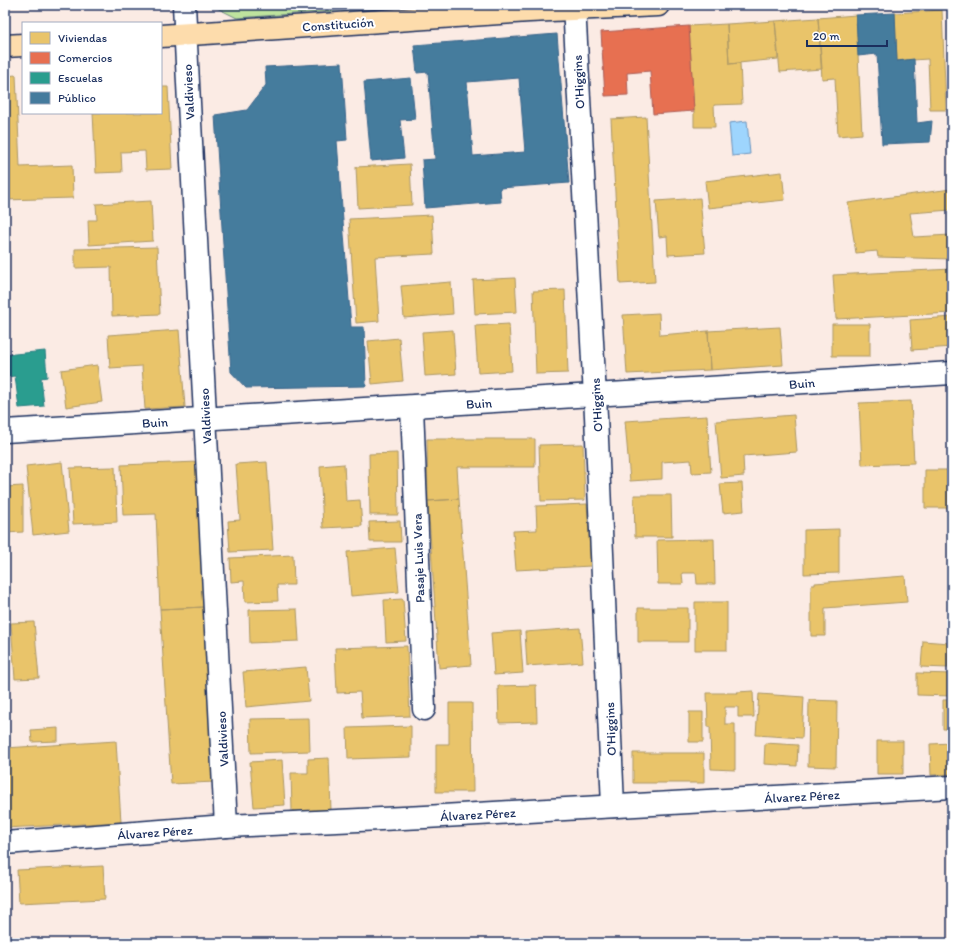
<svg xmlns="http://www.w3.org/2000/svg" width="957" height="948" font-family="Itim,sans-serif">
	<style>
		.green { fill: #bee39e; stroke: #6c897e }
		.water { fill: #9ed5fd; stroke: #6a93bd }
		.homes { fill: #e9c46a; stroke: #ab9766 }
		.shops { fill: #e76f51; stroke: #aa5c55 }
		.schools { fill: #2a9d8f; stroke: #267c80 }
		.public { fill: #457b9d; stroke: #38648a; fill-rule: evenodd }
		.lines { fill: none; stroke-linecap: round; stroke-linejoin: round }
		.minor-casing { stroke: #1b2f5e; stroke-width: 25 }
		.tertiary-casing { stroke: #1b2f5e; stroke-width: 25 }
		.secondary-casing { stroke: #1b2f5e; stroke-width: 25 }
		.primary-casing { stroke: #1b2f5e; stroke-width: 25 }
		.minor { stroke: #fff; stroke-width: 22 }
		.tertiary { stroke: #fff; stroke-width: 22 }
		.secondary { stroke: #fff; stroke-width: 22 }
		.primary { stroke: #fddcac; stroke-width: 22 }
		.labels { text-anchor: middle; stroke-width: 4; stroke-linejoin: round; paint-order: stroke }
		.street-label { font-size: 13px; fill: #1b2f5e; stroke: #fff }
	</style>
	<rect width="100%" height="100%" fill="#fbebe4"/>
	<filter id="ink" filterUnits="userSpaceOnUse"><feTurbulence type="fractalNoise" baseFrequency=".025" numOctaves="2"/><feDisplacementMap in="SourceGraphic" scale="8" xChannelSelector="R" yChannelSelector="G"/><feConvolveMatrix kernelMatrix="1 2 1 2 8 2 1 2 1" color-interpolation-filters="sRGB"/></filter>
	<g filter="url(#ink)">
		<path class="green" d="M211,5H418L237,18Z"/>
		<path class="water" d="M747,121L750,154L732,156L729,123Z"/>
		<path class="homes" d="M942,10L946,110H930L928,59L897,61L895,13Z
			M856,15L862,134L838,136L835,78L822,79L818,18Z
			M818,18L822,69L780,72L775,21Z
			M775,21L778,59L729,64L727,24Z
			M727,24L729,64L740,63L742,104L714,105L715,127H694V111L689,26Z
			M16,75L20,167L72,165L73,198L5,200V76Z
			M161,87H168L172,169L146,170L145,151L121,152L122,172L96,173L93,113H161Z
			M646,117L655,282L620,284L611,119Z
			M410,164L412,205L358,208L356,167Z
			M782,172L785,200L708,208L705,181Z
			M951,189V210L910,213L914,237L951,235L952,259L878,257L877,251L856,253L848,203Z
			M700,198L705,253L668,255L667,236L659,237L656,201Z
			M151,201L153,241L89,245L88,220H97L96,204Z
			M432,215L434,254L375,257L379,321L356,323L349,219Z
			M157,247L160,314L112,316L111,267L75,268V249Z
			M952,269V313L836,319L833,275Z
			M515,278L517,312L475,314L473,280Z
			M451,282L453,314L404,318L401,286Z
			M565,290L568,373L536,374L533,291Z
			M659,313L660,335L708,331L710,370L627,374L623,315Z
			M952,317V347L912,350L910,320Z
			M509,324L512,371L478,373L475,326Z
			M832,324H870V356H832Z
			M780,327L783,365L710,370L708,331Z
			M179,330L185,407L145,409L142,366L110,368L108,335Z
			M453,330L456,374L425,376L422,332Z
			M399,338L403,381L372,384L368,341Z
			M97,365L102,402L66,407L61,370Z
			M911,401L914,463L862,465L859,403Z
			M794,415L797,452L743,456L744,476L721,478L716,421Z
			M707,416L711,472L692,473L691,460L662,462V479L630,481L625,421Z
			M427,439H535V467H457L459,499L428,501Z
			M583,444L585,500L541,501L539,445Z
			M397,453L398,515H370L369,454Z
			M62,462L69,531L33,535L26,466Z
			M198,462L205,607L160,609L156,514L123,515L121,465Z
			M267,462L273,550L230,552L228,521L240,520L236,464Z
			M344,464L346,501L360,500L362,526L323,528L320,466Z
			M115,467L117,522L73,524L70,468Z
			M925,470H952V508H925Z
			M742,483L744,511L723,513L720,484Z
			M23,486V532L5,533V487Z
			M634,495H671L672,537H635Z
			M459,499L471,665L439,668L428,501Z
			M587,504L591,566L516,570L513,531L537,530L536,506Z
			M400,521L401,542H370L369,522Z
			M839,529V573L804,574V530Z
			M714,539L715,584H697L696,573H682L683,584H658L657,540Z
			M395,548L399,592L351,596L347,552Z
			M293,555L294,585H277L278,601L245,602L244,581L231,582L230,558Z
			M905,576L907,602L825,608V636H811V585H815V583Z
			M403,599L406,641L386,642L384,600Z
			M695,602H727V650H695Z
			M205,607L215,782L171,784L160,609Z
			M638,608H688V642H638Z
			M297,609L299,641L250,643L249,610Z
			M34,622L39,678L15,679L11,623Z
			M580,628L583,662L527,666L525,632Z
			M520,631L523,673L494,675L491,633Z
			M923,641L949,643L948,668L921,667Z
			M407,646L410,716L362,718L360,692L337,693L335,648Z
			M306,667L309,701L246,707L243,672Z
			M917,673L952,674V696L917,695Z
			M536,685L537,722L499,723L498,686Z
			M753,691L754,717H738V707H725V724H735V770L711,769L710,727H708L707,693H738L737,692Z
			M759,694L804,697L802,738L756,735Z
			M809,700L837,701L836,767L808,766Z
			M943,700H952V729H943Z
			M449,703H472L473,792H436V744H449Z
			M689,712H703V742H689Z
			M309,718L310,751L251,753L250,719Z
			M411,726V757L348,759L347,728Z
			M58,728V741L32,742L31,730Z
			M116,741L121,822L5,828V748Z
			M877,741H903V774H877Z
			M765,743L798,745L797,766L764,764Z
			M952,743V774L931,775L930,744Z
			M633,753H704V783H633Z
			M329,758L331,810L292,811L291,773H308V759Z
			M282,760L285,805L254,807L250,762Z
			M103,866L105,899L19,903L17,870Z"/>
		<path class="shops" d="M689,26L694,111L653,114L650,71L627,73L628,95L605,96L601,32Z"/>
		<path class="schools" d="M45,351L47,377L41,378L44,406L19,408L15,376L5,377V355Z"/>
		<path class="public" d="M895,13L897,61L914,59L917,123L932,121L930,142L882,144L877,54L858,56L856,15Z
			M557,34L569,183L500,188L501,202L425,208L422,160L435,159L428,72L417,73L414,45ZM519,78L525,152L473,156L467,82Z
			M342,63L347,140L337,141L351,327H364L366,386L246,388L231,372L215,115L247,110L266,85L265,67Z
			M411,78L415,119L400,120L404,158L371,161L364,82Z"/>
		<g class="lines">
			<defs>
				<path id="minor" d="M412,407L424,709"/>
				<path id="tertiary" d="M184,5L226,826
					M574,5L596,416L613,806
					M5,431L952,373"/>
				<path id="secondary" d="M5,843L226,826L425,817L952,787"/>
				<path id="primary" d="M161,36L529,11L658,5
					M5,46L23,45"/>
			</defs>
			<use href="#minor" class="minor-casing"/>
			<use href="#tertiary" class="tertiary-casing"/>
			<use href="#secondary" class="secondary-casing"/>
			<use href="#primary" class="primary-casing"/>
			<use href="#minor" class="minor"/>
			<use href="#tertiary" class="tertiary"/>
			<use href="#secondary" class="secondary"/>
			<use href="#primary" class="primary"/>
		</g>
	</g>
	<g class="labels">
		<g class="street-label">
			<text transform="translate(338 24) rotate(-4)" y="5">Constitución</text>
			<text transform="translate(578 82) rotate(-93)" y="5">O'Higgins</text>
			<text transform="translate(188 92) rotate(-93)" y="5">Valdivieso</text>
			<text transform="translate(802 383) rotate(-4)" y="5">Buin</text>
			<text transform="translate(479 403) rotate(-3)" y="5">Buin</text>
			<text transform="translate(596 405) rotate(-93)" y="5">O'Higgins</text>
			<text transform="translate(205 416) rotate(-93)" y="5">Valdivieso</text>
			<text transform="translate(155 422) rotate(-3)" y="5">Buin</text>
			<text transform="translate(418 558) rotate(-92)" y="5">Pasaje Luis Vera</text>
			<text transform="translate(610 729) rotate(-92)" y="5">O'Higgins</text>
			<text transform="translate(222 739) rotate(-93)" y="5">Valdivieso</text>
			<text transform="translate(802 796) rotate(-3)" y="5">Álvarez Pérez</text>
			<text transform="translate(478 814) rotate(-3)" y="5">Álvarez Pérez</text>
			<text transform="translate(155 832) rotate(-4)" y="5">Álvarez Pérez</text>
		</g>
	</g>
	<rect width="957" height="948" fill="none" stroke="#fff" stroke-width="20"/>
	<rect x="10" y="10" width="937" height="928" fill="none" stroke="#1b2f5e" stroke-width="1.5" filter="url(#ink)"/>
	<rect x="22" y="22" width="140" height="92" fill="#ffffff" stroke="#a4acbf"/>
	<rect x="30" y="32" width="20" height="12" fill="#e9c46a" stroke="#a4acbf"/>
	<text x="58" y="42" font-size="12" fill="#1b2f5e">Viviendas</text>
	<rect x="30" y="52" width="20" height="12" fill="#e76f51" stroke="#a4acbf"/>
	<text x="58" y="62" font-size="12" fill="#1b2f5e">Comercios</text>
	<rect x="30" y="72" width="20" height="12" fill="#2a9d8f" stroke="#a4acbf"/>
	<text x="58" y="82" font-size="12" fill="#1b2f5e">Escuelas</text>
	<rect x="30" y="92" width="20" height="12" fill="#457b9d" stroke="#a4acbf"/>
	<text x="58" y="102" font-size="12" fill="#1b2f5e">Público</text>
	<path d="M807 40v6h80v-6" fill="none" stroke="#1b2f5e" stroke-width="2"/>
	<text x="813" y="40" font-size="12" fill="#1b2f5e" stroke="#ffffff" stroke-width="3" paint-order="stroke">20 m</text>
</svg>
